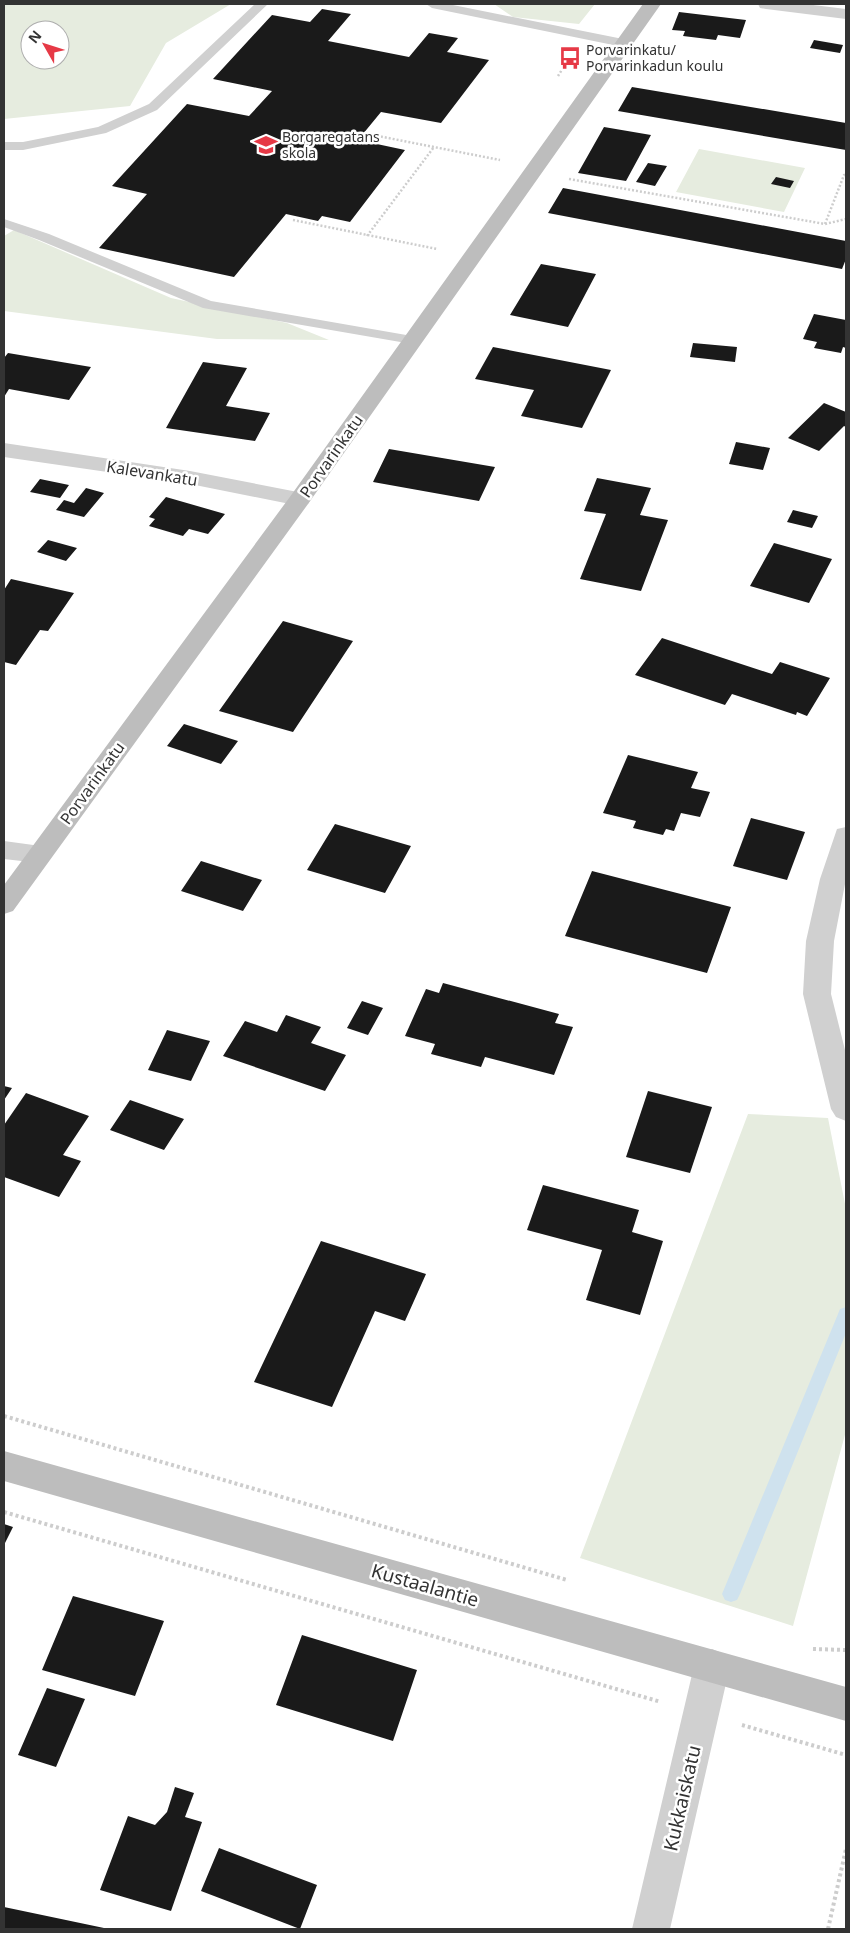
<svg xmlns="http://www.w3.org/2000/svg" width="850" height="1933" font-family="'Noto Sans',sans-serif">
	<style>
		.green { fill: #e6ecdf; fill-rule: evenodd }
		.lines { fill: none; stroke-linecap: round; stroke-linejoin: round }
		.stream { fill: #cfe2ee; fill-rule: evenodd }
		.building { fill: #1a1a1a }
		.path-far1 { stroke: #cdcdcd; stroke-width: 2.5; stroke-dasharray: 2 2; stroke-linecap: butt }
		.path { stroke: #cdcdcd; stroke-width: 4; stroke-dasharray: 3 3; stroke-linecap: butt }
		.lane { fill: #d0d0d0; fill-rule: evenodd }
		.street { fill: #d0d0d0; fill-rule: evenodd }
		.secondary { fill: #bdbdbd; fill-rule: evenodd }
		.labels { text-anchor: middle; stroke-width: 5; stroke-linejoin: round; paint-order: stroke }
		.far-poi-label { font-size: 14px; fill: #333; stroke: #fff; text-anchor: start }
		.street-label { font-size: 16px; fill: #333; stroke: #fff }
		.near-street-label { font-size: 19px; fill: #333; stroke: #fff }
	</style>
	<rect width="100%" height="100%" fill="#fff"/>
	<path class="green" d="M4,4H231L166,43L130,106L4,119ZM30,30H60V60H30Z
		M494,4H595L579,24L513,17Z
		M699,149L805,168L784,212L676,192Z
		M14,230L171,298L287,323L329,340L217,339L4,311V236Z
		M748,1114L828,1118L846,1209V1431L793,1626L580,1558Z"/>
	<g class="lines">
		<path class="stream" d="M846,1307V1333L740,1594L737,1600L731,1602L725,1600L722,1594L838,1314L840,1309Z"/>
	</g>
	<path class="building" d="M322,9L351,14L328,41L409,57L429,33L458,38L447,52L489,60L441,123L381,112L358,140L405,150L350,222L322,216L318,221L286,214L234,277L99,248L147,194L112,186L187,104L249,116L272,91L213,79L272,15L310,22Z
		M679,12L746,20L740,38L718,35L716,40L683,36L685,31L672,30Z
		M814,40L843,45L840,53L810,48Z
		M632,87L846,123V150L618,111Z
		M604,127L651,135L626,181L578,173Z
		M648,163L667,166L655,186L636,182Z
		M776,177L794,181L790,188L771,184Z
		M563,188L846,241V259L842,269L548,213Z
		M541,264L596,274L568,327L510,315Z
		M814,314L846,320V348L843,347L841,353L814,348L817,342L803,339Z
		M693,343L737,347L735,362L690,357Z
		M493,347L611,370L582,428L521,416L534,390L475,379Z
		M8,353L91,367L69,400L9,389L4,397V358Z
		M203,362L247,368L226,406L270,413L255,441L166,428Z
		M824,403L846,412V427L844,426L819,451L788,438Z
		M736,442L770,448L763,470L729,464Z
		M389,449L495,467L479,501L373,482Z
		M597,478L651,488L640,515L668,520L641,591L580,579L606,514L584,511Z
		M40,479L69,485L60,498L30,492Z
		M86,488L104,493L84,517L56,510L64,500L74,503Z
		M166,497L225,514L208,534L189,529L183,536L149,526L155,519L149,517Z
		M793,510L818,516L812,528L787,522Z
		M48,540L77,548L66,561L37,552Z
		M774,543L832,559L809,603L750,586Z
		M11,579L74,593L48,631L40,630L16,665L4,662V590Z
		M283,621L353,641L293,732L219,711Z
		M662,638L772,674L780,662L830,678L807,716L797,712L796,715L732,694L725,705L635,675Z
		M184,724L238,741L221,764L167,746Z
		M628,755L698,772L691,788L710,792L700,817L681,813L674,831L666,829L663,835L633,828L636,821L603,813Z
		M751,818L805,832L787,880L733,866Z
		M335,824L411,846L385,893L307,870Z
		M201,861L262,880L243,911L181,891Z
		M592,871L731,907L707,973L565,936Z
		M443,983L559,1014L555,1023L573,1027L554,1075L485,1057L481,1067L431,1054L435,1044L405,1036L426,989L439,993Z
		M362,1001L383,1008L368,1035L347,1028Z
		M286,1015L321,1027L311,1043L346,1055L325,1091L223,1056L245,1021L277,1032Z
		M167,1030L210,1041L191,1081L148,1070Z
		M4,1086L12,1088L4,1100Z
		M648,1091L712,1107L690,1173L626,1157Z
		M26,1093L89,1116L63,1155L81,1161L59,1197L4,1177V1125Z
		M130,1100L184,1119L164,1150L110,1130Z
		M543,1185L639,1210L632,1232L663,1241L640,1315L586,1300L602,1250L527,1230Z
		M321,1241L426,1274L405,1321L375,1311L332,1407L254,1382Z
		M4,1524L13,1527L4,1545Z
		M73,1596L164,1621L135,1696L42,1670Z
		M302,1635L417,1670L393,1741L276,1705Z
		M47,1688L85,1699L56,1767L18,1755Z
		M175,1787L194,1793L185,1817L202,1822L171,1911L100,1890L128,1816L155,1825L167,1812Z
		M219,1848L317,1885L300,1929L201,1891Z
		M4,1907L104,1928V1929H4Z"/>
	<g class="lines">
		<path class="path-far1" d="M558,76L568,60
			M373,135L500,160
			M569,179L825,224L846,219
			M293,220L437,249
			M825,224L844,175H846
			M367,236L434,147"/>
		<path class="path" d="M4,1416L567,1580
			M4,1512L661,1702
			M813,1649L846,1650
			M742,1725L846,1755
			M828,1929L846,1849"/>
		<path class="lane" d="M255,4H268L157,110L106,133L23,150H4V142H23L98,127L149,104Z
			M426,4H448L623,39L629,43L623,47L432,8Z
			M4,219L49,234L211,301L412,336L417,337L419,340L417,343L412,344L203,308L39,240L4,227Z"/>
		<path class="street" d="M758,4H805L846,9V19L766,9L760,8Z
			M4,443L190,471L308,494L311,499L308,504L300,506L190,484L4,457Z
			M846,827V879L834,941L831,994L846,1054V1121L836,1117L831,1109L803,994L806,941L820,879L837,829Z
			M4,841L48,847L52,854L48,861L39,863L4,859Z
			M712,1649L724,1654L730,1666L670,1929H632L694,1666L700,1654Z"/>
		<path class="secondary" d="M643,4H661L308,504L13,911L4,914V885L292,494Z
			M4,1451L846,1687V1721L4,1481Z"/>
	</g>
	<defs>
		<symbol id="bus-bare" viewBox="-9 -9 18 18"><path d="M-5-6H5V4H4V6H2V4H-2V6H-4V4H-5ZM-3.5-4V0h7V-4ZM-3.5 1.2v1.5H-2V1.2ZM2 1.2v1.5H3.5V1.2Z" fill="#e63946" stroke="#fff" stroke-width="2.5" paint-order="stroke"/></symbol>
		<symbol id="school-bare" viewBox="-9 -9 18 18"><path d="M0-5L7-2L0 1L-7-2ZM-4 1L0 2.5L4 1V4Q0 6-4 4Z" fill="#e63946" stroke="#fff" stroke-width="2.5" paint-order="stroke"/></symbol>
	</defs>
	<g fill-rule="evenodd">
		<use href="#bus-bare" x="554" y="42" width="32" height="32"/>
		<use href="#school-bare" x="250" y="129" width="32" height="32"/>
	</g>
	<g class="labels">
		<g class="far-poi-label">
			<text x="586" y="55">Porvarinkatu/<tspan x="586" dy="16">Porvarinkadun koulu</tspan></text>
			<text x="282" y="142">Borgaregatans<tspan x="282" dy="16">skola</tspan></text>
		</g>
		<g class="street-label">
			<text transform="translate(331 456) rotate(-55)" y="6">Porvarinkatu</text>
			<text transform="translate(152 473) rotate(9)" y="6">Kalevankatu</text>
			<text transform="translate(92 783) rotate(-54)" y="6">Porvarinkatu</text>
		</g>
		<g class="near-street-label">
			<text transform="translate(425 1585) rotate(16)" y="7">Kustaalantie</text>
			<text transform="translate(682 1798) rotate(-77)" y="7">Kukkaiskatu</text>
		</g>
	</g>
	<rect width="850" height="1933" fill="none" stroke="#333333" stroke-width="10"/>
	<g transform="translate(45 45) rotate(309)"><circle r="24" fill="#ffffff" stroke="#adadad"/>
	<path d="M0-4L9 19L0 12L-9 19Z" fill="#e63946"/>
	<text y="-8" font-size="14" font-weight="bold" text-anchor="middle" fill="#333333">N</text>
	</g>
</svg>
